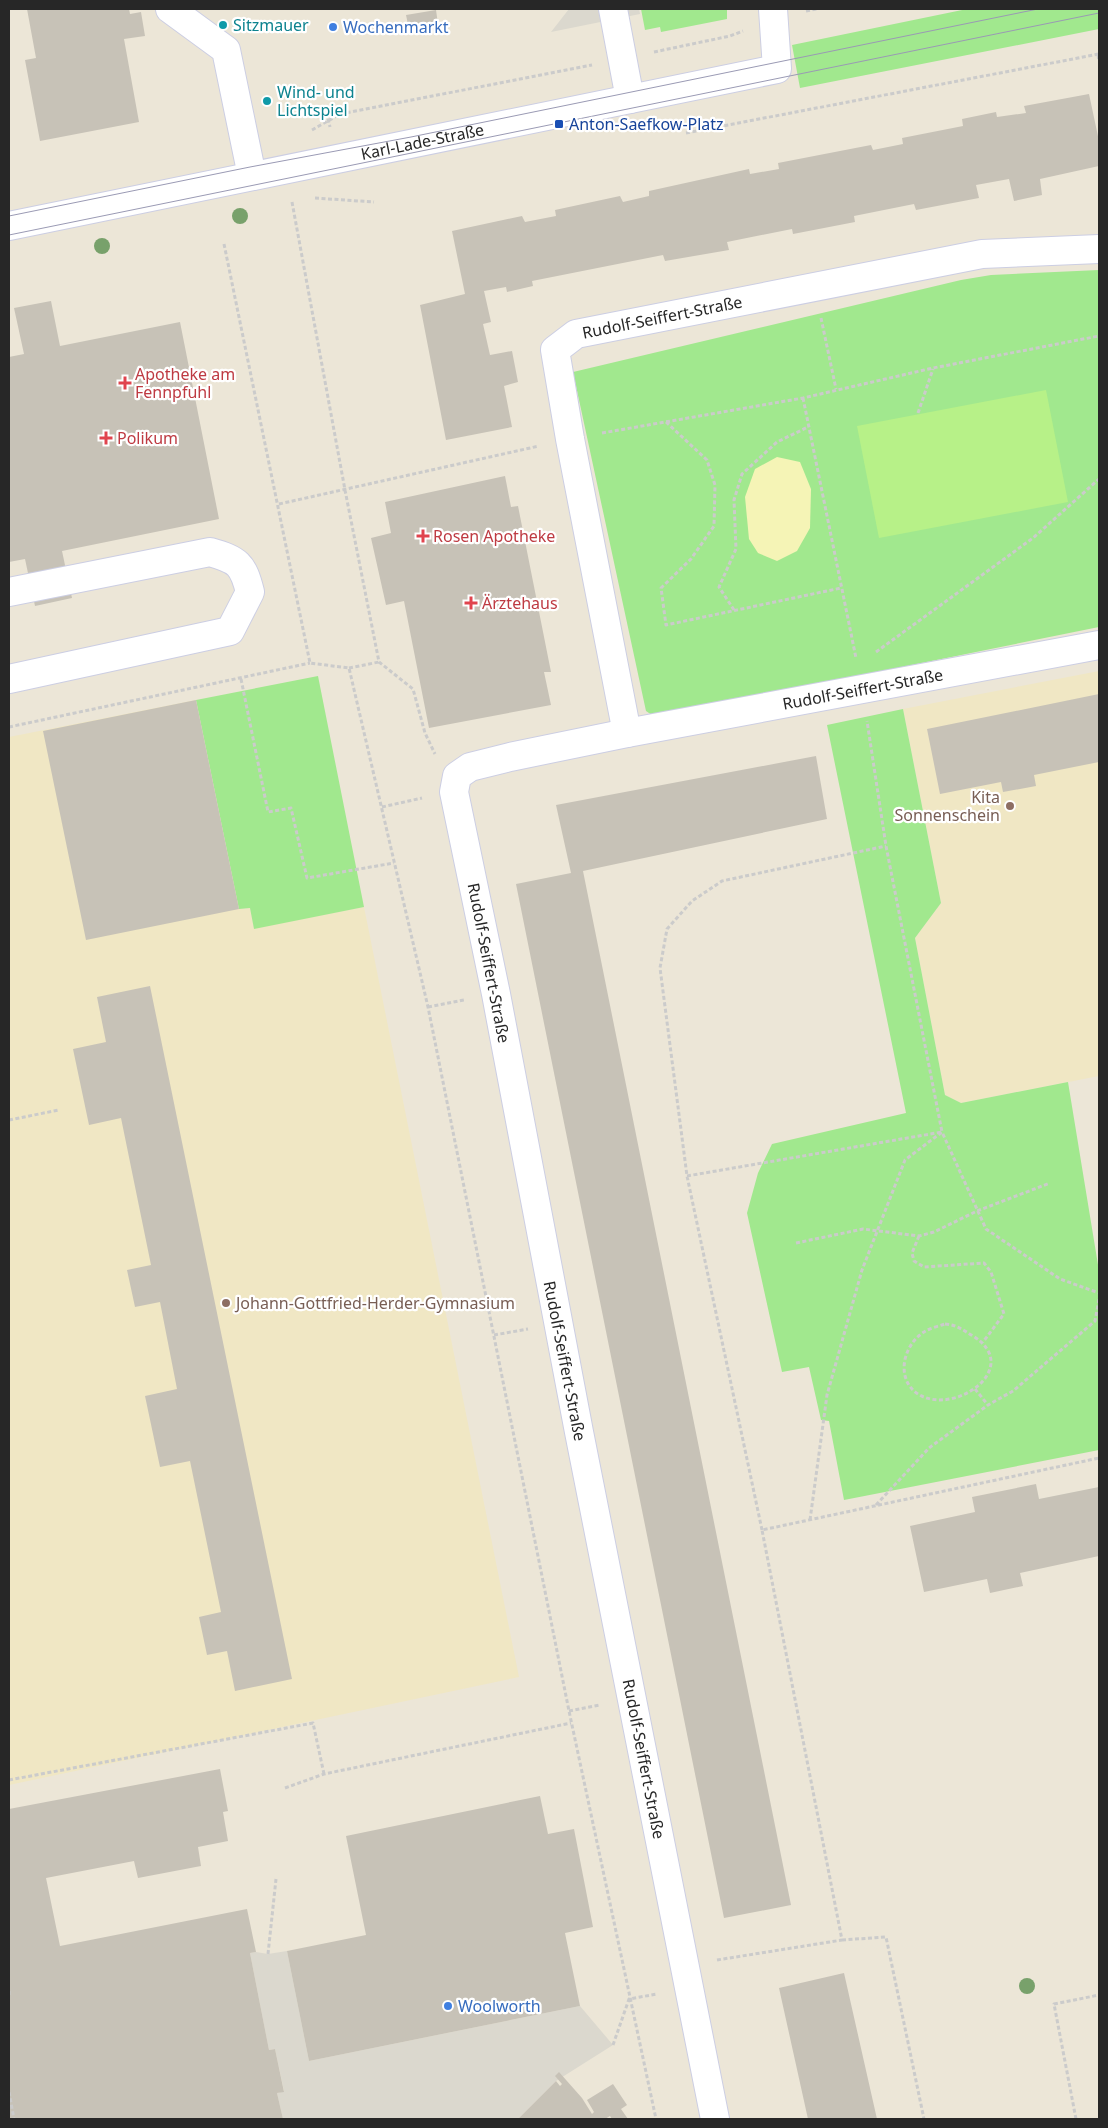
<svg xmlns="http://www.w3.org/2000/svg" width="1108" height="2128" font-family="'Noto Sans',sans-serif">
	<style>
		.education { fill: #f0e7c4 }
		.green { fill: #a1e88e }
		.sand { fill: #f5f4b6 }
		.pitch { fill: #b7f188 }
		.plaza { fill: #dbd8ce }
		.building { fill: #c7c2b7 }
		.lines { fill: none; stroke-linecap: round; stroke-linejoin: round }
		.minor-casing { stroke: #cccee3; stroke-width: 30 }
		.path { stroke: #cbcbcb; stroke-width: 3; stroke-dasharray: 4 2.5; stroke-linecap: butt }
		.minor { stroke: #fff; stroke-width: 28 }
		.tram { stroke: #9a9ab4; stroke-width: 1 }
		.tree { fill: #78a16b }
		.culture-dot { fill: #0f9aa8; stroke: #fff; stroke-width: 2 }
		.shop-dot { fill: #3f7fe0; stroke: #fff; stroke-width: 2 }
		.transit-dot { fill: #1a4fb4; stroke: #fff; stroke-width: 2 }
		.health-dot { fill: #e0444e; stroke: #fff; stroke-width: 2 }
		.education-dot { fill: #8d6e63; stroke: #fff; stroke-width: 2 }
		.labels { text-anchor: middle; stroke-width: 4.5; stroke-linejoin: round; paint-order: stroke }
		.culture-label { font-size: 16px; fill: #0d838f; stroke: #fff; text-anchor: start }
		.shop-label { font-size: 16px; fill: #366cbe; stroke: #fff; text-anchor: start }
		.transit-label { font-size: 16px; fill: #164399; stroke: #fff; text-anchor: start }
		.street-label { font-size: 16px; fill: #272727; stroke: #fff }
		.health-label { font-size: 16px; fill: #be3a42; stroke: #fff; text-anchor: start }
		.education-label { font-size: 16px; fill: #785e54; stroke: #fff; text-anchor: end }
	</style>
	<rect width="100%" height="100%" fill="#ece6d7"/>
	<path class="education" d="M1099,671V1076L961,1103L945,1095L915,938L941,903L903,709Z
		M196,700L239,909L250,908L254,928L364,907L519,1677L9,1785V737Z"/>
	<path class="green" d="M641,9H727V19L661,32L660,27L645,30Z
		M967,9H1099V29L800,88L792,45Z
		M1099,270V627L655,717L646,711L573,372L961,280L991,275Z
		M318,676L364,907L254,929L250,908L239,909L196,700Z
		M903,709L941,903L915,938L945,1095L961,1103L1068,1082L1099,1271V1450L844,1500L829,1421L821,1420L809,1367L782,1372L747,1213L758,1173L772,1144L906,1113L827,725Z"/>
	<path class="sand" d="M777,457L800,462L811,489L810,528L797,551L777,561L758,553L749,539L745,497L755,469Z"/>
	<path class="pitch" d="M1046,390L1068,502L879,538L857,426Z"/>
	<path class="plaza" d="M569,9H639L640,14L551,32Z
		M287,1951L309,2061L580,2006L613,2045L556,2081L518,2119H283L277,2093L284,2091L275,2049L269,2050L250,1953L256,1952L268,1954Z"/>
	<path class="building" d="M27,9H129L130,14L141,12L145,36L124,39L139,122L40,141L25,60L36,58Z
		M436,10L438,24L409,29L406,15Z
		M1089,94L1099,141V166L1040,179L1042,195L1014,201L1009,179L976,185L979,198L916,210L914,204L854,216L855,222L793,234L792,229L727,242L729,250L665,261L663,255L532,281L533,286L507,292L506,287L484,291L491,322L483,324L490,355L512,351L518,382L504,386L512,427L446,440L420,305L465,294L452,231L522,216L525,222L556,216L555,210L620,196L623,202L649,196V191L749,169L750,174L779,169L778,163L871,145L873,150L903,144L902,138L963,126L962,119L996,112L997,117L1026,113L1024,106Z
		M51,301L60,346L180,322L219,519L62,551L72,598L35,606L25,559L9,562V357L24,354L14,308Z
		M505,476L511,507L518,506L551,672H544L551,705L429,728L404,601L386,605L371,538L391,533L385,502Z
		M1099,694V762L1034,775L1036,786L1003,792L1001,782L940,794L927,729Z
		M196,700L239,909L86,940L43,731Z
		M816,756L827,819L583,871L791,1905L724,1918L516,884L571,873L556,805Z
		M150,986L292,1679L235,1691L227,1651L207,1655L199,1617L221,1612L190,1461L160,1467L145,1396L177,1389L160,1302L135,1307L127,1270L151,1265L121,1118L89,1125L73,1049L106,1042L97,997Z
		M1036,1484L1039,1499L1099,1487V1556L1020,1573L1023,1586L990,1593L987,1579L924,1592L910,1526L975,1512L972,1497Z
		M220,1769L228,1811L223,1812L228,1841L198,1847L201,1866L138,1878L134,1861L46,1878L60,1946L247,1909L256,1952L250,1953L269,2050L275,2049L284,2092L277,2093L283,2119H9V1809Z
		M540,1796L548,1834L574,1829L593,1927L565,1933L580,2006L309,2061L287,1951L366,1935L346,1836Z
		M844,1973L877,2119H808L779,1988Z
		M559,2072L582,2098L592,2114L594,2112L587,2100L613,2084L627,2105L621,2109L628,2119H612L610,2116L605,2119H518L556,2081L560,2086L562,2084L555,2076Z"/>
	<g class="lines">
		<defs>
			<g id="minor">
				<path d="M170,9L226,50L252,176"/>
				<path d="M613,9L630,99"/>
				<path id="s1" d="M9,226L777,69L773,9"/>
				<path d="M9,592L210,552C238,560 243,564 250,592L230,631L9,679"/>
				<path id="s2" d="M627,733L570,439L555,350L576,334L982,254L1099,249"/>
				<path id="s3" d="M715,2119L579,1432L496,994L454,792L457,776L470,767L510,757L627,733L1099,645"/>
			</g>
		</defs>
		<use href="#minor" class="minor-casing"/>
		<path class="path" d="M806,11L817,9
			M654,52L730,36L743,31
			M1098,55L1099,61
			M325,106L330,127
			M312,130L340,114L592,65
			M686,133L1099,54
			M315,198L374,202
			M292,202L345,490L379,662L413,689L425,733L435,754
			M224,244L310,663L349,668L428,1007L569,1711L656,2119
			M821,318L836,389
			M803,398L856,658
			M918,413L933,369
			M666,422L707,460L715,485L714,526L691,559L661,588L666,625L841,588
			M602,433L803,398L933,368L1099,336
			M279,504L539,446
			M734,610L719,587L736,549L734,500L742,474L777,442L808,427
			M876,652L1033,538L1099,479
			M349,668L379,662
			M241,679L268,812L291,808L307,878L394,863
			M9,727L310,663
			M382,807L422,798
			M428,1007L464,1000
			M9,1120L59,1110
			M687,1176L942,1132L886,846L867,721
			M919,1236L912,1253L914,1261L924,1267L984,1263L991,1272L1004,1314L983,1342
			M796,1243L863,1229L919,1236L934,1232L977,1211L1050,1183
			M945,1324C957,1325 963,1330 973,1336C1024,1368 954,1417 918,1394C895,1379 903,1345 924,1332C930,1328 939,1326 945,1324Z
			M494,1335L528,1329
			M975,1389L988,1405
			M876,1505L929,1448L988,1405L1013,1391L1095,1321L1099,1299
			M810,1520L827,1395L862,1270L905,1160L942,1132L986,1229L1060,1279L1099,1293
			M762,1530L687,1176L660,968L667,929L692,901L722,881L886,846
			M569,1711L600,1705
			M9,1780L313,1723L324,1774
			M285,1788L324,1774L571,1723
			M842,1940L886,1937L924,2119
			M268,1954L276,1879
			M717,1960L842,1940L762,1530L1099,1458
			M9,1991V1995
			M613,2045L629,1999L657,1994
			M9,2092L14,2119
			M1076,2119L1054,2004L1099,1995"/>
		<use href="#minor" class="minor"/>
		<path class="tram" d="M9,216L250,167L411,137L1038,9
			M9,235L1099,13"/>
	</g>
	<g class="tree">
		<circle cx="240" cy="216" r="8"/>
		<circle cx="102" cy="246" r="8"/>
		<circle cx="1027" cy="1986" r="8"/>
	</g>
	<g class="culture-dot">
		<circle cx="223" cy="25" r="5"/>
		<circle cx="267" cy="101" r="5"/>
	</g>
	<g class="shop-dot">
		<circle cx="333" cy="27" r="5"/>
		<circle cx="448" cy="2006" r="5"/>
	</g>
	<rect class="transit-dot" x="554" y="119" width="10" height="10" rx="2.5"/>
	<g class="health-dot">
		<path d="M122.5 375.5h5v5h5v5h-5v5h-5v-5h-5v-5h5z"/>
		<path d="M103.5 430.5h5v5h5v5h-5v5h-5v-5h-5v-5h5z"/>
		<path d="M420.5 528.5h5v5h5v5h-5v5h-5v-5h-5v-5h5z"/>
		<path d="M468.5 595.5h5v5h5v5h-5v5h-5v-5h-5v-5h5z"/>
	</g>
	<g class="education-dot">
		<circle cx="1010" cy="806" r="5"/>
		<circle cx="226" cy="1303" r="5"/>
	</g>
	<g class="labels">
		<g class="culture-label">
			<text x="233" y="31">Sitzmauer</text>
			<text x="277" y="98">Wind- und<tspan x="277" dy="18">Lichtspiel</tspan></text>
		</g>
		<g class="shop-label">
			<text x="343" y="33">Wochenmarkt</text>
			<text x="458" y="2012">Woolworth</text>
		</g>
		<g class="transit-label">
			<text x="569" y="130">Anton-Saefkow-Platz</text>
		</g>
		<g class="street-label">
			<text dy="6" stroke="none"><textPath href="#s1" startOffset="422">Karl-Lade-Straße</textPath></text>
			<text dy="6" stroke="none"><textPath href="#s2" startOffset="504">Rudolf-Seiffert-Straße</textPath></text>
			<text dy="6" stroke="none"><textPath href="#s3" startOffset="1785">Rudolf-Seiffert-Straße</textPath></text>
			<text transform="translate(489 963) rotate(79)" y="6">Rudolf-Seiffert-Straße</text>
			<text transform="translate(565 1361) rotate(79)" y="6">Rudolf-Seiffert-Straße</text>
			<text transform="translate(644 1759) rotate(79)" y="6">Rudolf-Seiffert-Straße</text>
		</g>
		<g class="health-label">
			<text x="135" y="380">Apotheke am<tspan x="135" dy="18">Fennpfuhl</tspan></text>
			<text x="117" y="444">Polikum</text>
			<text x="433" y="542">Rosen Apotheke</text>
			<text x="482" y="609">Ärztehaus</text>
		</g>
		<g class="education-label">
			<text x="1000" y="803">Kita<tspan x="1000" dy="18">Sonnenschein</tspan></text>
			<text x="236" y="1309" text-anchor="start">Johann-Gottfried-Herder-Gymnasium</text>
		</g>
	</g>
	<rect width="1108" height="2128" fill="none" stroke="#272727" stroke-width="20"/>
</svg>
